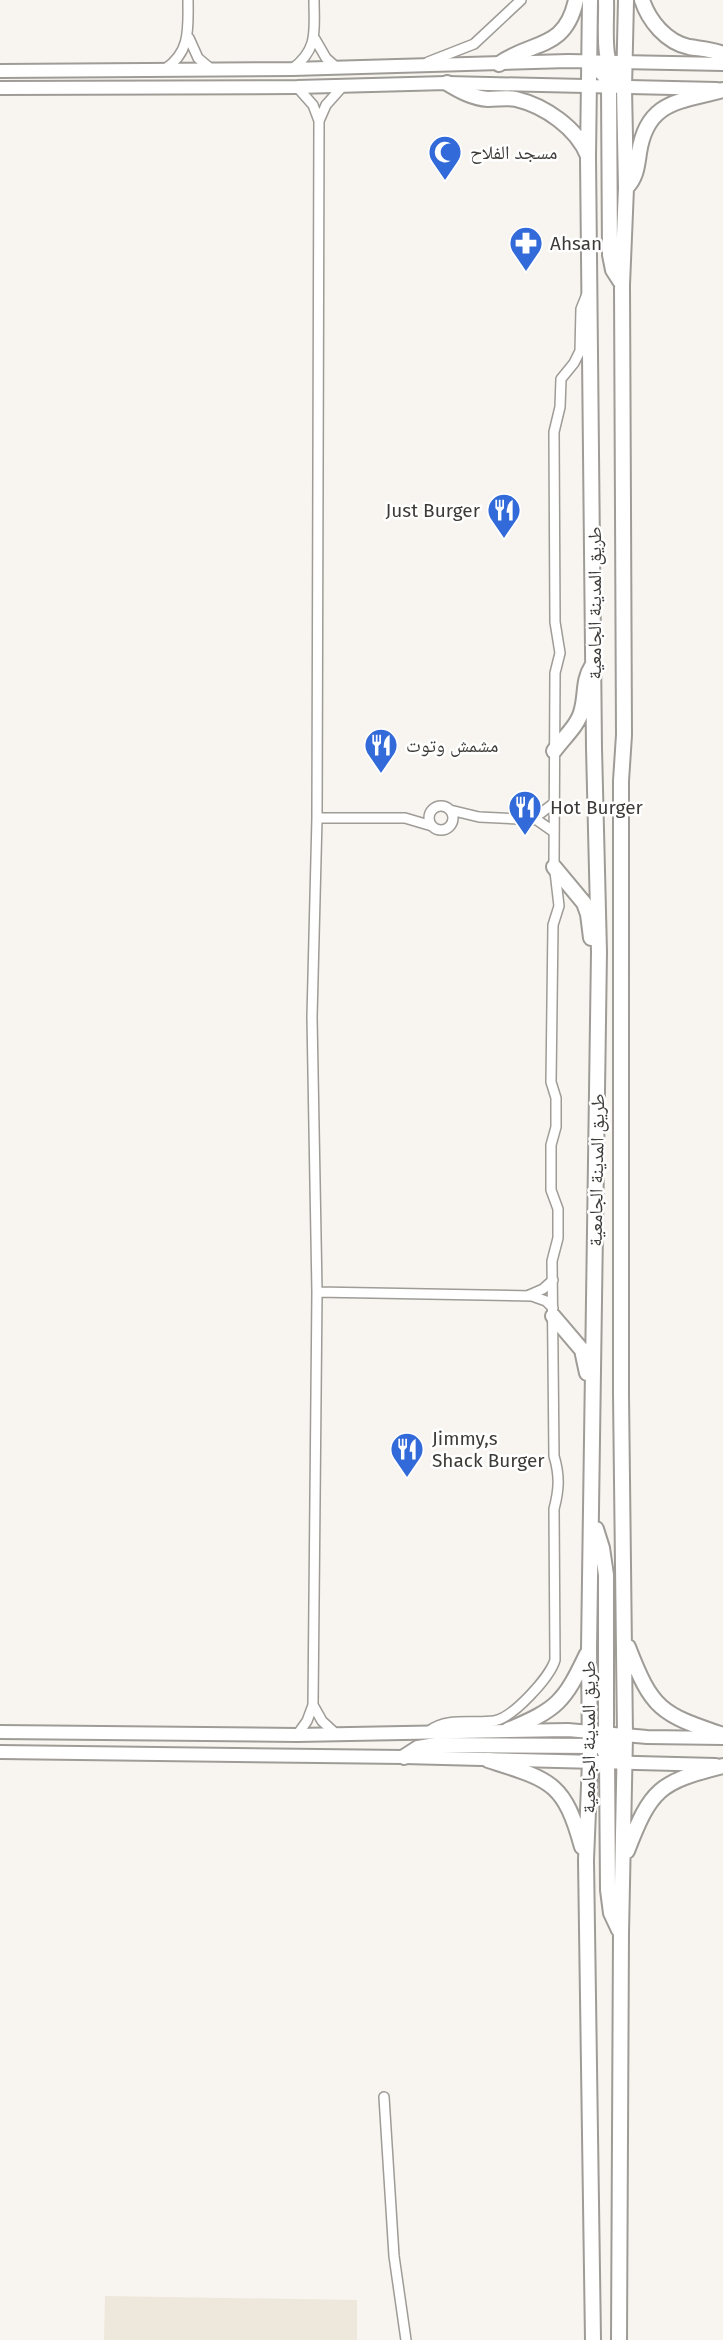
<svg xmlns="http://www.w3.org/2000/svg" width="723" height="2340" font-family="'Fira Sans','Noto Naskh Arabic',sans-serif">
	<style>
		.built { fill: #eee7db }
		.lines { fill: none; stroke-linecap: round; stroke-linejoin: round }
		.street-casing { stroke: #9f9c97; stroke-width: 12 }
		.secondary-casing { stroke: #9f9c97; stroke-width: 16 }
		.primary-casing { stroke: #9f9c97; stroke-width: 18 }
		.street { stroke: #fff; stroke-width: 9 }
		.secondary { stroke: #fff; stroke-width: 12 }
		.primary { stroke: #fff; stroke-width: 14 }
		.labels { text-anchor: middle; stroke-width: 5; stroke-linejoin: round; paint-order: stroke }
		.poi-label { font-size: 19px; fill: #3c3b39; stroke: #fff; text-anchor: start }
		.street-label { font-size: 19px; fill: #3c3b39; stroke: #fff }
	</style>
	<rect width="100%" height="100%" fill="#f8f5f0"/>
	<path class="built" d="M105,2296L357,2300V2340H104Z"/>
	<g class="lines">
		<defs>
			<path id="street" d="M189,38L198,58L211,69
				M315,39L326,58L336,67
				M428,62L474,44L521,0
				M165,69C191,52 188,28 188,0
				M292,69C319,49 314,30 314,0
				M297,87L313,105L319,121
				M429 818a12 12 0 1 1 24 0a12 12 0 1 1-24 0Z
				M450,810L479,817L537,820L554,832
				M317,818H405L432,826
				M529,819L541,813L554,803
				M317,1292L532,1296L546,1301L553,1308
				M527,1296L543,1289L553,1280
				M313,1705L322,1721L335,1733
				M429,1731C448,1717 472,1724 494,1721C513,1718 550,1677 555,1660L554,1509C559,1490 560,1476 554,1456L552,1261L558,1238V1209L551,1190V1145L556,1127V1098L551,1082L553,925L559,906L554,863L555,673L560,653L555,622L554,432L560,407L561,379L574,363L580,351L581,309L587,294
				M297,1735L307,1721L313,1705L317,1292L312,1017L317,818L319,121L326,105L343,86
				M384,2097L394,2256L406,2340"/>
			<path id="secondary" d="M0,71L292,69L568,61L723,64
				M0,88L297,87L447,83L717,89
				M0,1732L297,1735L568,1730L647,1737L723,1738
				M0,1752L404,1757L716,1765"/>
			<path id="primary" d="M590,0L588,157L594,748L599,952L589,1649L590,1761L586,1860L593,2340
				M606,0C607,24 601,63 618,82
				M642,0C649,21 666,42 689,47C701,49 712,49 723,54
				M590,61L605,76L609,87L610,255L613,270L622,284
				M499,64C532,40 565,51 576,0
				M447,83C460,91 473,98 488,99C498,99 507,97 516,99C545,106 577,128 588,156
				M626,188C636,178 637,167 639,153C647,100 680,102 723,90
				M554,751C563,738 579,725 582,709C586,694 583,680 592,666
				M554,867L584,903L588,914L591,938
				M553,1316L582,1350L587,1373
				M596,1529L602,1548L606,1575V1733L613,1749L625,1762
				M628,1647C652,1709 660,1714 723,1735
				M508,1730C558,1709 564,1702 587,1654
				M600,1741L607,1757L608,1890L611,1913L619,1930
				M404,1757L418,1748L436,1745L597,1746L618,1740
				M488,1760C550,1780 564,1781 582,1847
				M627,1851C651,1789 659,1782 723,1766
				M619,2340L621,1933L625,1736L621,1394V781L624,735L622,285L626,188L624,88L626,0"/>
		</defs>
		<use href="#street" class="street-casing"/>
		<use href="#secondary" class="secondary-casing"/>
		<use href="#primary" class="primary-casing"/>
		<use href="#street" class="street"/>
		<use href="#secondary" class="secondary"/>
		<use href="#primary" class="primary"/>
	</g>
	<defs>
		<symbol id="mosque-pin" viewBox="-11 -11 22 30"><path d="M0 17L-7.5 6A9.5 9.5 0 1 1 7.5 6Z" fill="#326ad9" stroke="#fff"/><path d="M3.5-4.9A6 6 0 1 0 3.5 4.9A5 5 0 1 1 3.5-4.9Z" fill="#fff"/></symbol>
		<symbol id="pharmacy-pin" viewBox="-11 -11 22 30"><path d="M0 17L-7.5 6A9.5 9.5 0 1 1 7.5 6Z" fill="#326ad9" stroke="#fff"/><path d="M-2-6h4v4h4v4h-4v4h-4v-4h-4v-4h4Z" fill="#fff"/></symbol>
		<symbol id="restaurant-pin" viewBox="-11 -11 22 30"><path d="M0 17L-7.5 6A9.5 9.5 0 1 1 7.5 6Z" fill="#326ad9" stroke="#fff"/><path d="M-5-6h1v4h1v-4h1v4h1v-4h1v5L-1.5 .5V6h-2V.5L-5-1ZM5-6V6H3V1.5H1.5Q1.5-4 5-6Z" fill="#fff"/></symbol>
	</defs>
	<g fill-rule="evenodd">
		<use href="#mosque-pin" x="426" y="133" width="38" height="52"/>
		<use href="#pharmacy-pin" x="507" y="224" width="38" height="52"/>
		<use href="#restaurant-pin" x="485" y="491" width="38" height="52"/>
		<use href="#restaurant-pin" x="362" y="726" width="38" height="52"/>
		<use href="#restaurant-pin" x="506" y="788" width="38" height="52"/>
		<use href="#restaurant-pin" x="388" y="1430" width="38" height="52"/>
	</g>
	<g class="labels">
		<g class="poi-label">
			<text x="470" y="159">مسجد الفلاح</text>
			<text x="550" y="250">Ahsan</text>
			<text x="480" y="517" text-anchor="end">Just Burger</text>
			<text x="406" y="752">مشمش وتوت</text>
			<text x="550" y="814">Hot Burger</text>
			<text x="432" y="1445">Jimmy,s<tspan x="432" dy="22">Shack Burger</tspan></text>
		</g>
		<g class="street-label">
			<text transform="translate(594 603) rotate(-90)" y="7">طريق المدينة الجامعية</text>
			<text transform="translate(596 1170) rotate(-89)" y="7">طريق المدينة الجامعية</text>
			<text transform="translate(588 1737) rotate(-90)" y="7">طريق المدينة الجامعية</text>
		</g>
	</g>
</svg>
